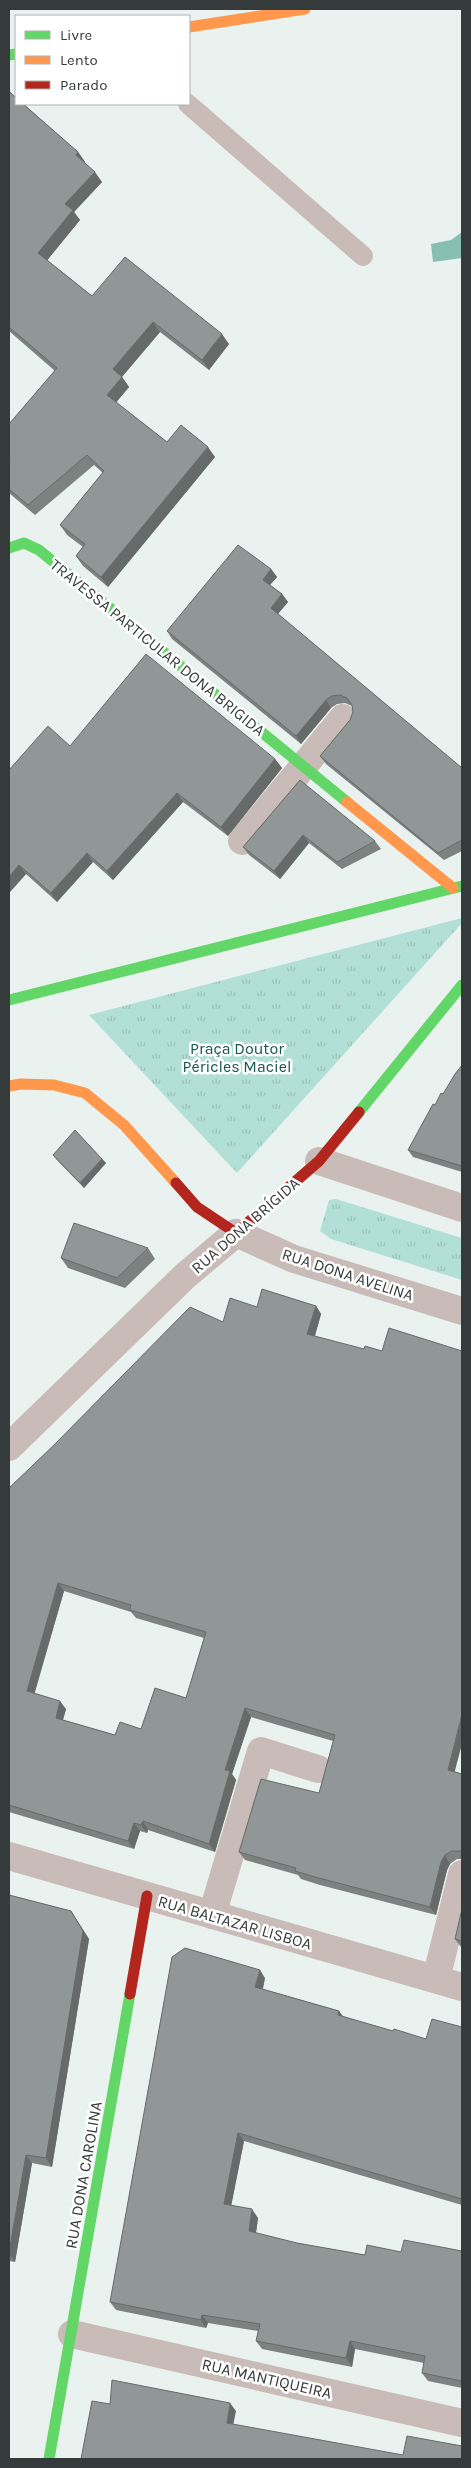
<svg xmlns="http://www.w3.org/2000/svg" width="471" height="2468" font-family="Karla,sans-serif">
	<style>
		.grass { fill: url(#grass-tufts) }
		.water { fill: #87bfb3 }
		.lines { fill: none; stroke-linecap: round; stroke-linejoin: round }
		.lane { stroke: #c9bbb8; stroke-width: 20 }
		.street { stroke: #c9bbb8; stroke-width: 28 }
		.fast { stroke: #63d668; stroke-width: 11 }
		.slow { stroke: #ff974d; stroke-width: 11 }
		.jam { stroke: #b3261e; stroke-width: 11 }
		.wall { fill: #7d8281; fill-rule: evenodd }
		.shaded-wall { fill: #666a69 }
		.building { fill: #919796; stroke: #666a69; fill-rule: evenodd }
		.labels { text-anchor: middle; stroke-width: 5; stroke-linejoin: round; paint-order: stroke }
		.street-label { font-size: 16px; fill: #353b3a; stroke: #fff }
		.park-label { font-size: 16px; fill: #16564b; stroke: #fff }
	</style>
	<defs>
		<pattern id="grass-tufts" width="24" height="20" patternUnits="userSpaceOnUse" patternTransform="scale(1.25)"><rect width="24" height="20" fill="#b3e0d6"/><path d="M3 7l-1-3M5 7V3M7 7l1-3M15 17l-1-3M17 17v-4M19 17l1-3" fill="none" stroke="#9bc1b8"/></pattern>
	</defs>
	<rect width="100%" height="100%" fill="#eaf2f0"/>
	<path class="grass" d="M462,918V923L237,1173L89,1015Z
		M336,1199L462,1238V1280L331,1239L320,1231L329,1200Z"/>
	<path class="water" d="M462,232V258L433,262L431,244L451,240Z"/>
	<g class="lines">
		<path class="lane" d="M188,104L363,256"/>
		<path class="street" d="M242,841L343,718
			M319,1161L462,1208
			M9,1447L185,1276L236,1233L294,1259L462,1311
			M9,1856L462,1987
			M212,1915L261,1751L318,1769
			M436,1979L462,1874
			M72,2334L462,2423"/>
		<path class="fast" d="M9,55L16,54
			M9,548L24,543L39,550L347,802
			M9,1000L462,886
			M359,1112L462,985
			M49,2459L130,1994"/>
		<path class="slow" d="M189,27L305,9
			M347,802L453,888
			M9,1086L21,1084L54,1085L85,1093L124,1125L176,1183"/>
		<path class="jam" d="M176,1183L197,1207L236,1233L319,1161L359,1112
			M130,1994L147,1896"/>
	</g>
	<path class="wall" d="M9,91L78,152L85,162V163L102,182L74,212L80,220L47,260L92,296L229,344L209,370L160,332L122,377L129,387L116,402L167,442L215,457L108,587L83,566L76,556L83,547L67,535L60,525L103,473L94,465L35,515L9,493V424L55,371L9,331Z
		M271,569L277,577L270,585L282,594L288,602L278,614L462,768V851L444,860L326,764L320,756L350,720L353,712L352,706L345,703L337,704L331,708L301,744L172,639L167,631Z
		M70,746L275,759L282,768L228,836L183,802L113,880L93,862L57,902L26,874L9,893V770Z
		M300,780L375,841L381,849L342,869L309,843L280,879L249,855L243,847Z
		M462,1065V1172L413,1157L408,1150L435,1105L443,1094Z
		M53,1155L102,1159L106,1163L84,1188L56,1159Z
		M148,1248L155,1259L125,1288L68,1268L61,1258Z
		M316,1306L321,1314L315,1336L455,1772L462,1774V1859H457L450,1864L447,1870L436,1915L320,1885L301,1879L298,1875L245,1860L239,1852L319,1793L333,1741L251,1717L232,1774L236,1780L215,1852L148,1830L147,1833L140,1831L134,1849L9,1812V1488L223,1322L257,1307ZM64,1591L131,1612L136,1618L204,1638L186,1698L141,1729L115,1735L63,1720L66,1709L34,1693Z
		M9,1895L71,1911L89,1939L52,2167L32,2163L15,2262L9,2261Z
		M462,1909V1947H461L455,1939Z
		M265,1978L263,1989L339,2011L343,2017L393,2031L426,2039L462,2027V2205L244,2141L231,2205L258,2218L256,2233L297,2243L365,2255L401,2252L462,2251V2388L428,2381L422,2373L424,2363L355,2349L352,2367L262,2349L256,2341L258,2331L208,2323L206,2328L116,2310L110,2302Z"/>
	<path class="shaded-wall" d="M78,152L85,162L83,165L76,155Z
		M95,172L102,182L74,212L80,220L45,263L38,253L65,204Z
		M153,322L160,332L120,379L113,369Z
		M222,334L229,344L209,370L202,360Z
		M122,377L129,387L114,405L107,395Z
		M208,447L215,457L108,587L101,577Z
		M271,569L277,577L268,587L263,580Z
		M282,594L288,602L276,616L271,608Z
		M326,700L331,708L301,744L296,736Z
		M275,759L282,768L228,836L221,827Z
		M177,793L183,802L113,880L107,871Z
		M303,835L309,843L280,879L274,871Z
		M87,853L93,862L57,902L51,893Z
		M19,865L26,874L9,893V877Z
		M102,1159L106,1163L84,1188L80,1183Z
		M316,1306L321,1314L313,1342L307,1334Z
		M58,1583L64,1591L33,1699L27,1691Z
		M60,1701L66,1709L61,1726L56,1718Z
		M245,1708L251,1717L232,1774L236,1780L215,1852L209,1844L225,1770Z
		M462,1714V1744L453,1778L448,1770Z
		M143,1821L148,1830L147,1833L141,1825Z
		M134,1823L140,1831L134,1849L128,1841Z
		M445,1855L450,1864L447,1870L436,1915L430,1907L441,1862Z
		M71,1911L89,1939L52,2167L46,2158Z
		M260,1970L265,1978L261,1995L255,1987Z
		M339,2011L345,2019L338,2015Z
		M238,2133L244,2141L230,2212L224,2204Z
		M26,2155L32,2163L15,2262L9,2254Z
		M252,2209L258,2218L255,2239L249,2231Z
		M202,2315L208,2323L206,2328L201,2320Z
		M350,2341L355,2349L352,2367L346,2358Z
		M230,2403L236,2411L232,2431L227,2423Z"/>
	<path class="building" d="M9,91L16,98V104H23L78,152L76,155L95,172L65,204L73,210L38,253L92,296L125,257L222,334L202,360L153,322L113,369L122,377L107,395L167,442L181,425L208,447L101,577L76,556L85,544L60,525L104,471L87,455L28,505L9,489V458L10,457L9,455V424L57,368L9,327Z
		M238,545L271,569L263,580L282,594L271,608L462,768V840L438,853L320,756L350,720L353,712L352,705L347,698L340,695L332,696L326,700L296,736L167,631Z
		M146,654L275,759L221,827L177,793L107,871L87,853L51,893L19,865L9,877V770L48,726L70,746Z
		M300,780L375,841L337,862L303,835L274,871L243,847Z
		M462,1065V1166L408,1150L433,1104L435,1105L441,1093L443,1094L455,1074Z
		M75,1130L102,1159L80,1183L53,1155Z
		M74,1223L148,1248L117,1278L61,1258Z
		M262,1289L316,1306L307,1334L364,1349L365,1346L382,1351L389,1328L462,1351V1714L448,1770L462,1774V1852L461,1851H452L445,1855L441,1862L430,1907L315,1877L295,1871L296,1868L239,1852L261,1779L319,1793L335,1735L245,1708L225,1770L230,1771L209,1844L143,1821L141,1825L134,1823L128,1841L9,1805V1488L54,1445L190,1307L223,1322L230,1298L257,1307ZM58,1583L131,1605L130,1610L206,1632L186,1698L155,1688L141,1729L120,1722L115,1735L56,1718L60,1701L27,1691Z
		M9,1895L71,1911L83,1931L46,2158L26,2155L9,2252Z
		M462,1909V1941L455,1939Z
		M185,1948L260,1970L255,1987L339,2011L338,2015L393,2031L394,2029L426,2039L432,2019L462,2027V2199L238,2133L224,2204L252,2209L249,2231L297,2243L365,2255L367,2245L401,2252L404,2240L462,2251V2381L422,2373L425,2356L350,2341L346,2358L256,2341L260,2324L202,2315L201,2320L110,2302L172,1957Z
		M112,2380L230,2403L227,2423L403,2455L407,2436L462,2446V2459H81L92,2401L110,2404Z"/>
	<g class="labels">
		<g class="street-label">
			<text transform="translate(158 647) rotate(39)" y="6">TRAVESSA PARTICULAR DONA BRIGIDA</text>
			<text transform="translate(245 1225) rotate(-41)" y="6">RUA DONA BRÍGIDA</text>
			<text transform="translate(348 1274) rotate(18)" y="6">RUA DONA AVELINA</text>
			<text transform="translate(235 1922) rotate(16)" y="6">RUA BALTAZAR LISBOA</text>
			<text transform="translate(83 2175) rotate(-80)" y="6">RUA DONA CAROLINA</text>
			<text transform="translate(267 2378) rotate(13)" y="6">RUA MANTIQUEIRA</text>
		</g>
		<g class="park-label">
			<text x="237" y="1054">Praça Doutor<tspan x="237" dy="18">Péricles Maciel</tspan></text>
		</g>
	</g>
	<rect width="471" height="2468" fill="none" stroke="#353b3a" stroke-width="20"/>
	<rect x="15" y="15" width="175" height="90" fill="#ffffff" stroke="#aeb1b0"/>
	<rect x="25" y="31" width="25" height="8" fill="#63d668" stroke="#aeb1b0"/>
	<text x="60" y="40" font-size="15" fill="#353b3a">Livre</text>
	<rect x="25" y="56" width="25" height="8" fill="#ff974d" stroke="#aeb1b0"/>
	<text x="60" y="65" font-size="15" fill="#353b3a">Lento</text>
	<rect x="25" y="81" width="25" height="8" fill="#b3261e" stroke="#aeb1b0"/>
	<text x="60" y="90" font-size="15" fill="#353b3a">Parado</text>
</svg>
